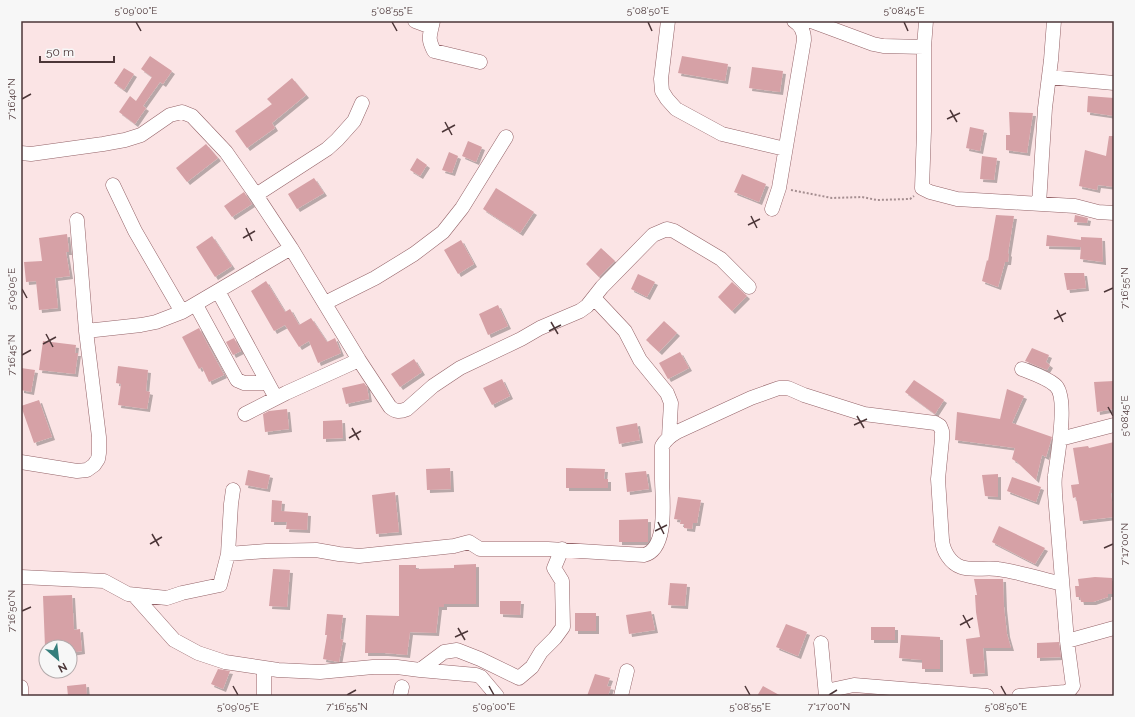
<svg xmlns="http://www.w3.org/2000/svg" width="1135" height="717" font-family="Raleway,sans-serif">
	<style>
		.building { fill: #d6a1a6; filter: url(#shadow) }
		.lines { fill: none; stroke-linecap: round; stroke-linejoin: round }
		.minor-casing { stroke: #946368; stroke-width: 15 }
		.path { stroke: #a58e90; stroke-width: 2; stroke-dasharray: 2 2; stroke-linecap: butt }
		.minor { stroke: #fff; stroke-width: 14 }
		.ticks { fill: none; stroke: #4c3638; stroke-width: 1.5 }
		.neatline { fill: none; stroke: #4c3638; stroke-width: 1.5 }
		.ticks-label { font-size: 10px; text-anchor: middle; fill: #4c3638 }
	</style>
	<defs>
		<filter id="shadow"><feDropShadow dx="3" dy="3" stdDeviation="0" flood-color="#0004"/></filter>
	</defs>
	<rect width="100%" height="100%" fill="#fbe4e5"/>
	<path class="building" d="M150,56L172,71L163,84L160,82L143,106L146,108L135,124L119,112L130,96L136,101L152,77L141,69Z
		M682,56L728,64L725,81L678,73Z
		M752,67L783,71L780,92L749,88Z
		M124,68L134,74L124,90L114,83Z
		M292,78L306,95L272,123L275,128L247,148L235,131L272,104L267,99Z
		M1088,96L1114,98V116L1087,112Z
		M1009,112L1033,113L1027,153L1006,150V135H1010Z
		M970,127L984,130L980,151L966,148Z
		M1109,136H1114V187L1098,185L1097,190L1079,186L1085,150L1106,156Z
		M468,141L482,147L476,162L462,156Z
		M206,144L218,158L187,182L176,168Z
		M449,152L458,156L452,173L442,170Z
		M982,156L997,158L994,180L980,179Z
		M417,158L427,165L420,176L410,170Z
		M742,174L766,184L759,202L734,192Z
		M314,178L324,193L297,209L288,194Z
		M496,188L534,212L520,233L483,209Z
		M244,192L252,204L232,217L224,206Z
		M996,215L1014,216L1008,253L1009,254L1008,262H1005L998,287L982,281L987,260L988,261Z
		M1075,215L1088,218L1087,223L1074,222Z
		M67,234L69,252H66L70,276L55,278L58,308L39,310L36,281L26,282L24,262L42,261L39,238Z
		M1047,235L1081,240V237L1102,238L1103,262L1080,259L1081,247L1046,246Z
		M212,236L232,266L215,277L196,247Z
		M461,240L474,264L458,274L444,250Z
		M601,248L615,261L599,277L586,264Z
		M1064,273H1084L1086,288L1067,290Z
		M638,274L655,282L647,297L631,289Z
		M266,281L285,312L290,309L299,325L311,318L327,342L335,338L341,353L318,363L309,341L299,347L285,325L274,331L251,291Z
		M732,282L747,296L732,311L718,297Z
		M498,305L508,326L488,335L479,314Z
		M664,321L677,333L659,352L646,340Z
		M199,328L224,375L209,382L202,367L199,369L182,337Z
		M234,338L241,351L233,355L226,342Z
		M43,341L76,345L75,353H78L75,374L39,370Z
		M1032,348L1049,355L1046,362L1050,365L1047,370L1025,361Z
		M680,352L689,368L668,379L659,363Z
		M414,359L422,372L400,387L391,374Z
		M118,366L148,370L146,391L150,392L147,409L118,405L121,384L116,383Z
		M21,368L35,370L31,392L21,390Z
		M502,379L510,396L492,405L483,388Z
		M914,380L944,400L935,414L905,392Z
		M1114,381V409L1097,412L1094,382Z
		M364,383L367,387L369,399L346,404L342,388Z
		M1007,389L1024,396L1012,423L1052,437L1046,457L1042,455L1036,480L1017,462L1012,459L1015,448L955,440L957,412L1000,419Z
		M39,400L52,437L34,443L21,406Z
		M287,409L289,429L265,432L263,414L269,411Z
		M342,420L343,438L323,439V421Z
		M637,423L640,440L619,444L616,427Z
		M1114,442V493H1111L1114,517L1080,521L1076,497L1073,498L1071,485L1079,484L1073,448L1088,446L1089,448Z
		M450,468L451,489L427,490L426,469Z
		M566,468L605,469L604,479H608V488H566Z
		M248,470L270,475L267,489L245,485Z
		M646,471L649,489L627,492L625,473Z
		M998,474V497L985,496L982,475Z
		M1012,477L1041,487L1036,502L1007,491Z
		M395,492L399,532L376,534L372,495Z
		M678,497L701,500L697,523H693L692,529L684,528V524H680L681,520L674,519Z
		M272,500L282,501L281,511L308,513L307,530L286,529L287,522H271Z
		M648,519V542H619V520Z
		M999,526L1045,548L1035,564L992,542Z
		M476,564V604H444V607H439L436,633L410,632L407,655L385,653H365L366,615L399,616V565H416V569L454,568V565Z
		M273,569L290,570L287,607L269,606Z
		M1095,577L1112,578L1114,594H1108V597L1093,602H1081L1080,597H1076L1075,586H1079L1078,579Z
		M974,579H1003L1004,607L1007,634L1011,648H983L985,673L970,674L966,639L980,637L976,612L975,595H977Z
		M670,583L687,584L685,606L668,605Z
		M72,595L74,630L80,629L82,651L70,653V647H45L43,596Z
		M500,601H521L520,615L500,614Z
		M651,611L655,630L629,634L626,615Z
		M575,613H596V631H575Z
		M327,614L343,615L340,639L343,640L339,662L323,659L327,635H325Z
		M786,624L807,632L798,656L776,647Z
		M871,627H895V640H871Z
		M901,635L940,637V669H922V660L899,658Z
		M1059,642L1061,657L1037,658V643Z
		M218,669L230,671L223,689L211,684Z
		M595,674L610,678L607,686L611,687L608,696H587Z
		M86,684L87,696H68L67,686Z
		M763,686L781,696H757Z"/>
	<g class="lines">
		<defs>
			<path id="minor" d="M415,21L431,27
				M433,21C430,36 427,37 434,51L480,62
				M668,21L661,79L662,91L667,99L676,109L722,134L785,149
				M806,21H811L873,44L883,46L924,47
				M926,21L924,47V131L922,188L930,192L957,199L1075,206L1098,212L1114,213
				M1049,77L1114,83
				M21,153L31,154L103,144L125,140L141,135L170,115L182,112L192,116L226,152L256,195L291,248L359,360L390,407C396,412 400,412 407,409L433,386L460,368L521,339L540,328L580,311L587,306L602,287L653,235L667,229L674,231L721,259L749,287
				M113,185L135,231L182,312
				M256,195L327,149L337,140L354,121L362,103
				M1039,204L1045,108L1051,60L1054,21
				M772,209L779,188L804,40C804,32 801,25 794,21
				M218,291L276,398
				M594,298L625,331L640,360L667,393L671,403L669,437
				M325,303L375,278L414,254L443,232L462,208L506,137
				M196,305L237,380L244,383H267
				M86,331L141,325L156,322L182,312L291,248
				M245,414L286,393L359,360
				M1060,439L1114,425
				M21,462L77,471L87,470L94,465L98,459L99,453V437L86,331L77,220
				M228,554L266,551L316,550L339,554L359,556L454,546L469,542L480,549H548L644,555C669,549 662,497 662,478C662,467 662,457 662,446C666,439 670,436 677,432L751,398L779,388H788L804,395L864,414L935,423L940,426L942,431V439L938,479L942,540C943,551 950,563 961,567C972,571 986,567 998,569C1019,572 1041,579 1062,584
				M21,577L104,581L128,594L167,598L182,593L220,585L228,554L231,504L233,490
				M134,595L174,640L198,653L225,662L278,670L320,672L373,667H397L420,670L476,675L481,677L497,696
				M1067,641L1114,628
				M821,643L826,696
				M264,669V696
				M420,670L444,652L457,650L480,659L519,678L532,667L541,652L555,638L563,627L562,581L554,568L562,549
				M21,687V696
				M826,691L854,685L987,696
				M400,696L402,687
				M621,696L627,671
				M1019,696L1065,692L1069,691L1073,686L1067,641L1055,494C1055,488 1054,482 1055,476C1057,458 1069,396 1055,385C1047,378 1032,373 1022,369"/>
		</defs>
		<use href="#minor" class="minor-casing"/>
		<path class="path" d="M791,190L832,198L862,197L877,200L910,199L914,196"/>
		<use href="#minor" class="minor"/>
	</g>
	<path class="ticks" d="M136,22L141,31M392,22L397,31M648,22L652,31M904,22L908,31M22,99L31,94M950,110L957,122M947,119L960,113M445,122L452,135M442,132L455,125M751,216L757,228M748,225L760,219M246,228L252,241M243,238L255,231M22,289L27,298M1104,292L1113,288M1057,310L1063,322M1054,319L1066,313M551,322L558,334M549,331L561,325M46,334L53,347M43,344L56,337M22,355L31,350M1108,407L1113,416M857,416L864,428M854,425L867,419M352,428L359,440M349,438L361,431M658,522L664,534M655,531L667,525M152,534L159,546M150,544L162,537M1104,548L1113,544M22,611L31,607M963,615L970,628M960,625L973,618M458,628L465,640M455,637L468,631M233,686L238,695M489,686L494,695M745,686L750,695M1001,686L1006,695M347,695L356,690M829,695L837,690"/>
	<rect width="1135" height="717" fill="none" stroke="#f7f7f7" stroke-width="44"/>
	<g transform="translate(58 659) rotate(152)"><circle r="19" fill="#f7f7f7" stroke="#b3aaab"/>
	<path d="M0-3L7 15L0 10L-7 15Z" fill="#357e7c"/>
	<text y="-6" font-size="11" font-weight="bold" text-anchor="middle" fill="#4c3638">N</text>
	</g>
	<path d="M40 56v6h74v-6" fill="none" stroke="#4c3638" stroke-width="2"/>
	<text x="46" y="56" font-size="12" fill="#4c3638" stroke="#f7f7f7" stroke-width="3" paint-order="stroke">50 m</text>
	<rect x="22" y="22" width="1091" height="673" class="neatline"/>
	<g class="ticks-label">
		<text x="136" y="14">5°09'00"E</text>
		<text x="392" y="14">5°08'55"E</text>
		<text x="648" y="14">5°08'50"E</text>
		<text x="904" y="14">5°08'45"E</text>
		<text transform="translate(11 99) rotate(-90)" y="4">7°16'40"N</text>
		<text transform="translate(1124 288) rotate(-90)" y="4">7°16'55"N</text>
		<text transform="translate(11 289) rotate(-90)" y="4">5°09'05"E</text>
		<text transform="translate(11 355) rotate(-90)" y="4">7°16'45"N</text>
		<text transform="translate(1124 416) rotate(-90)" y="4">5°08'45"E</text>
		<text transform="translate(1124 544) rotate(-90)" y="4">7°17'00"N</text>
		<text transform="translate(11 611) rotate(-90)" y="4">7°16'50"N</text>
		<text x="238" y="710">5°09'05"E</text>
		<text x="347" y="710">7°16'55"N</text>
		<text x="494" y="710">5°09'00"E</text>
		<text x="750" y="710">5°08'55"E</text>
		<text x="829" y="710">7°17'00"N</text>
		<text x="1006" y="710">5°08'50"E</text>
	</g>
</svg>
